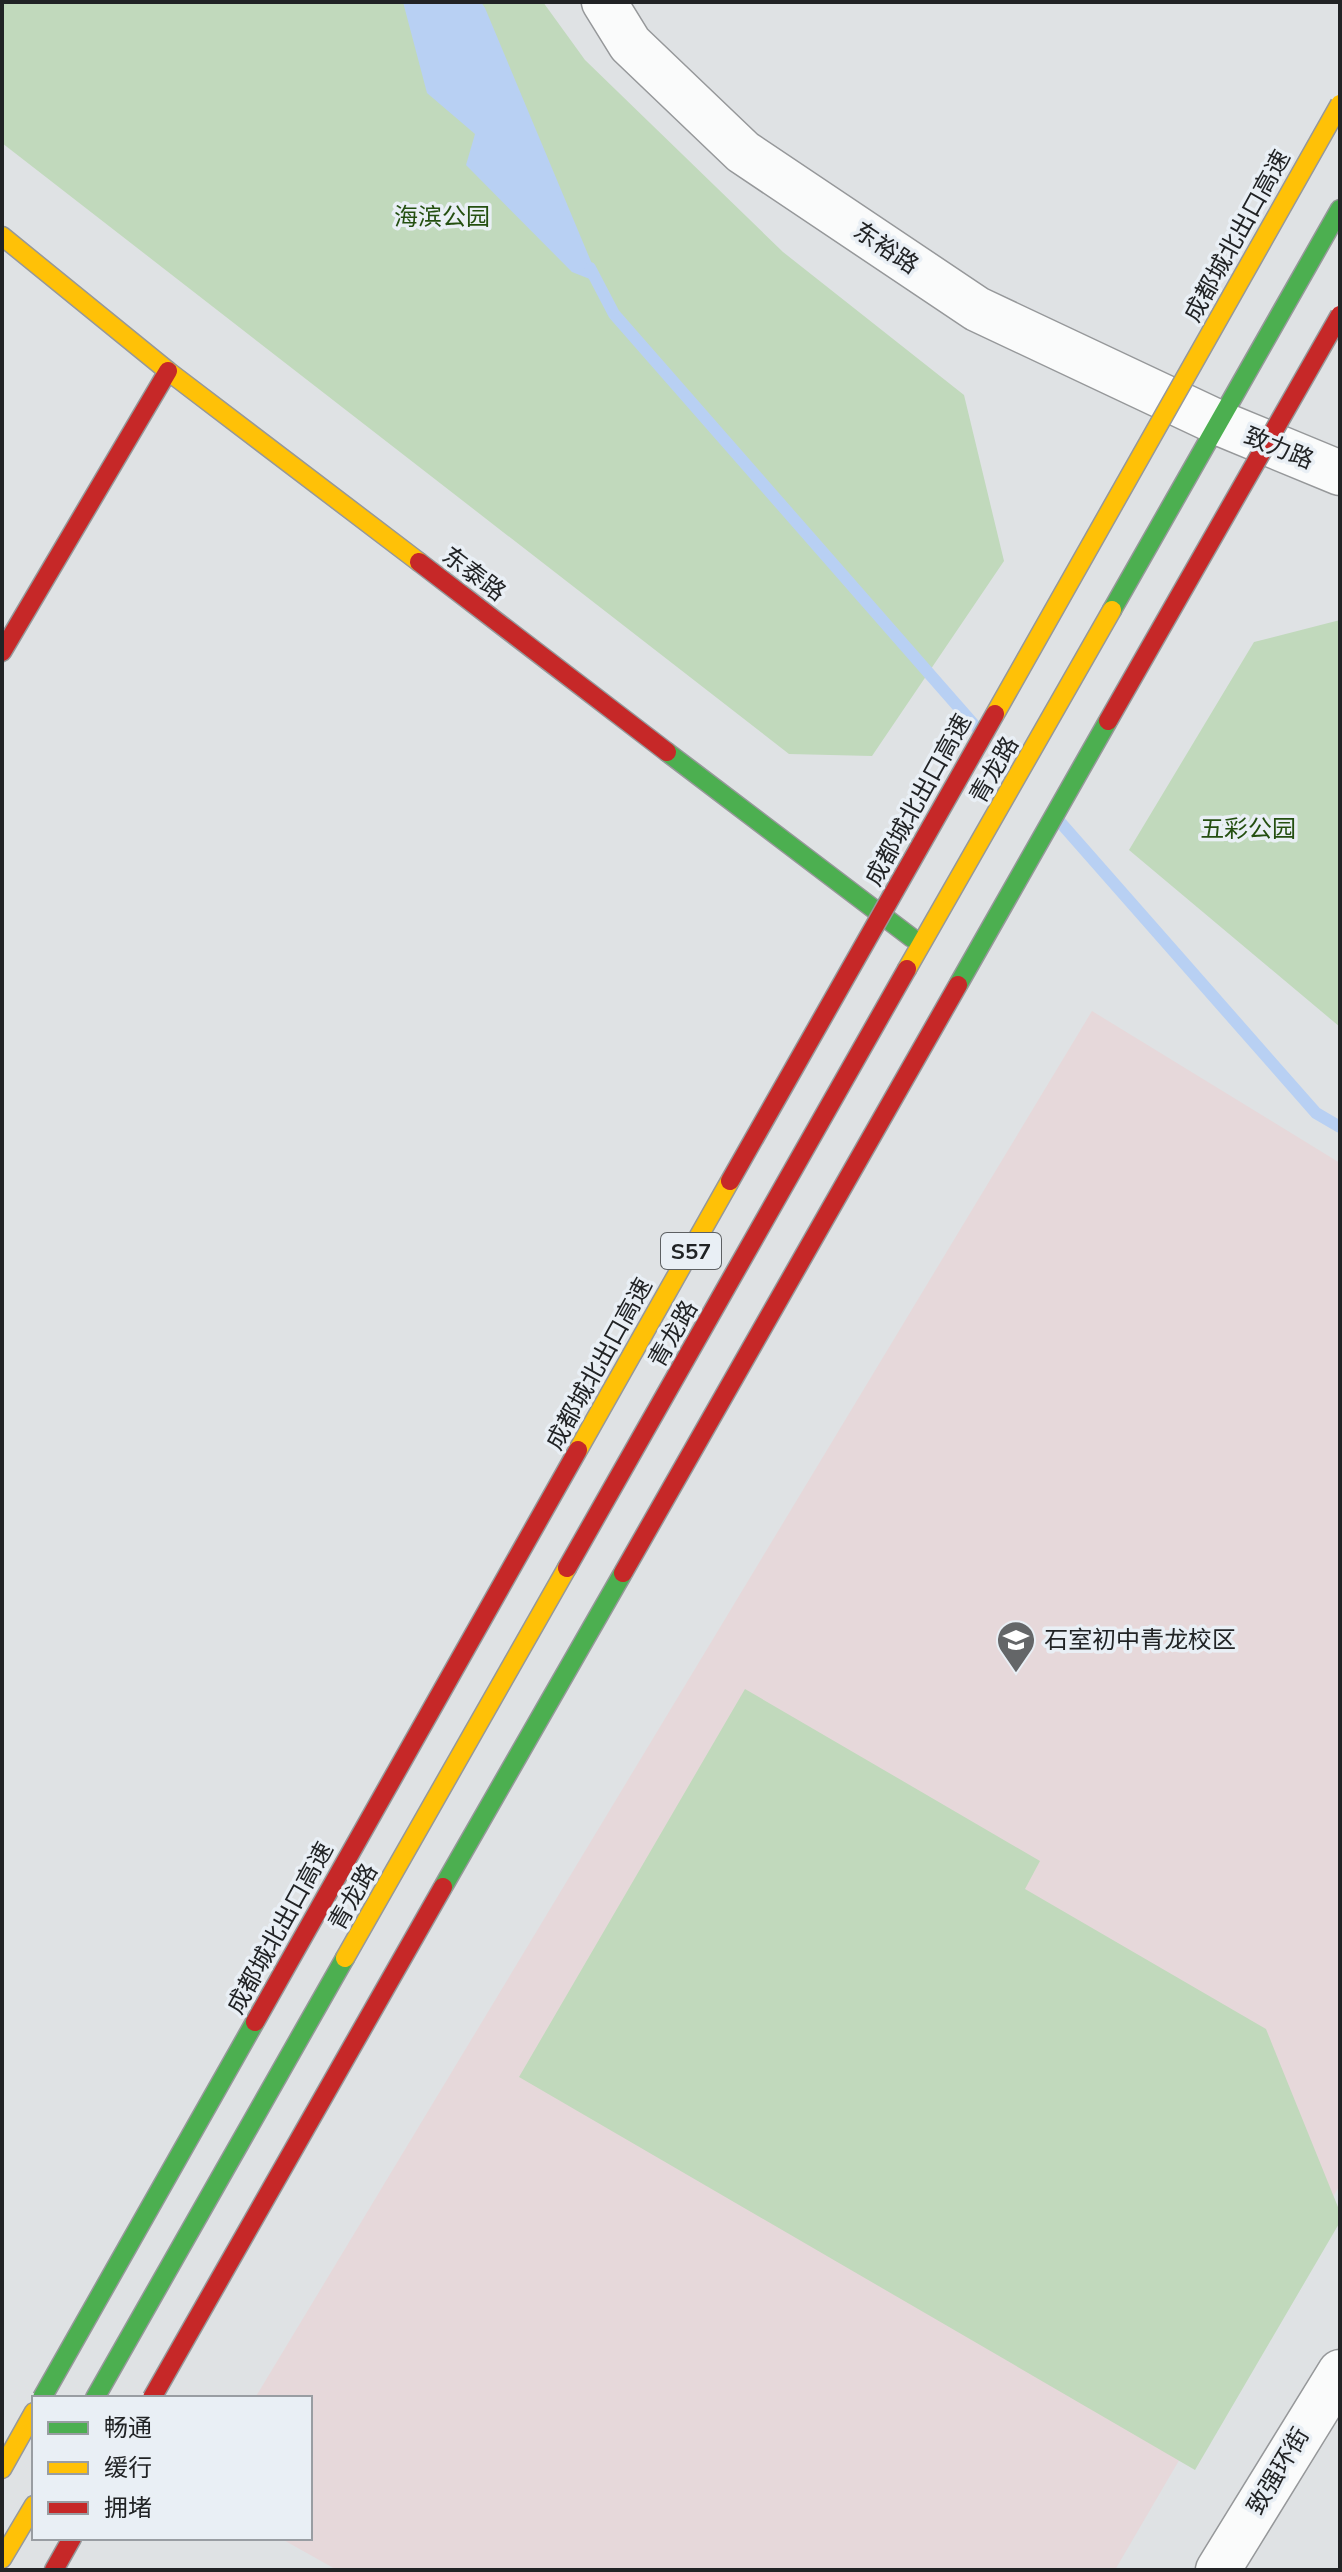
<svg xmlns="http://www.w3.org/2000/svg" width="1342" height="2572" font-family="Mulish,'Noto Sans SC',sans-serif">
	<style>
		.education { fill: #e6d8da }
		.green { fill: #c1d9bc }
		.water { fill: #b8d0f3 }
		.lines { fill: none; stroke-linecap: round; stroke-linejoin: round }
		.stream { stroke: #b8d0f3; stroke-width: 12 }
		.street-casing { stroke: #96989a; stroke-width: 47 }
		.fast-casing { stroke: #96989a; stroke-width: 21 }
		.slow-casing { stroke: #96989a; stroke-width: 21 }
		.jam-casing { stroke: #96989a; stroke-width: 21 }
		.street { stroke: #fafbfb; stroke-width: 44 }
		.fast { stroke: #4caf50; stroke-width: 18 }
		.slow { stroke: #ffc107; stroke-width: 18 }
		.jam { stroke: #c62828; stroke-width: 18 }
		.fast-bridge-casing { stroke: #96989a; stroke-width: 21; stroke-linecap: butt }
		.slow-bridge-casing { stroke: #96989a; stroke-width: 21; stroke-linecap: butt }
		.jam-bridge-casing { stroke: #96989a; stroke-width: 21; stroke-linecap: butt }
		.fast-bridge { stroke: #4caf50; stroke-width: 18 }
		.slow-bridge { stroke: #ffc107; stroke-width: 18 }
		.jam-bridge { stroke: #c62828; stroke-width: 18 }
		.labels { text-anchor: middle; stroke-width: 7; stroke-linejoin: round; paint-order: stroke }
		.shield { fill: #e9eff5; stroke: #5d6063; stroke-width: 2 }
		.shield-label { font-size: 22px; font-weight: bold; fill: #212325 }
		.park-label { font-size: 24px; fill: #244f11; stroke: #e9eff5 }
		.street-label { font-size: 24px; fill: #212325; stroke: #e9eff5 }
		.poi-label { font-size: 24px; fill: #212325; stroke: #e9eff5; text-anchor: start }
	</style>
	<rect width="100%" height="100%" fill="#dfe2e4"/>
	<path class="education" d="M1092,1011L1340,1163V2185L1115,2570H337L280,2538H310V2398H255Z"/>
	<path class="green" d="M2,2H543L585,60L783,252L964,395L1004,561L872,756L789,754L2,143Z
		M1340,620V1027L1129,850L1254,642Z
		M745,1689L1040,1861L1025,1889L1266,2029L1340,2212V2222L1195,2470L519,2077Z"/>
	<path class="water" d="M403,2H481L485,8L600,283L572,272L466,165L475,134L427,93Z"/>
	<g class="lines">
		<path class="stream" d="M590,268L614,314L976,727
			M1060,822L1316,1113L1340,1127"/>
		<defs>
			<path id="street" d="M604,2L630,44L743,152L977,309L1219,423L1340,473
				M1218,2570L1340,2372"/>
			<path id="fast" d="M1112,610L1340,209
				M667,752L912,938
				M95,2398L345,1958"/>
			<path id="slow" d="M2,236L168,371L419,562
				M907,969L1112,610
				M345,1958L567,1568
				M2,2469L34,2412
				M2,2559L34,2505"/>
			<path id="jam" d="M419,562L667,752
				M2,652L168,371
				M567,1568L907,969
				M54,2570L72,2538"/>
		</defs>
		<use href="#street" class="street-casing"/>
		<use href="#fast" class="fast-casing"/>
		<use href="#slow" class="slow-casing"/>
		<use href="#jam" class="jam-casing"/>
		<use href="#street" class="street"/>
		<use href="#fast" class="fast"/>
		<use href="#slow" class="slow"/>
		<use href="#jam" class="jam"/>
		<defs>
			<path id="fast-bridge" d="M958,985L1108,721
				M443,1887L623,1573
				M42,2398L255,2022"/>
			<path id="slow-bridge" d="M995,714L1340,104
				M578,1450L730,1181"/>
			<path id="jam-bridge" d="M1108,721L1340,315
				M730,1181L995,714
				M623,1573L958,985
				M255,2022L578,1450
				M152,2398L443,1887"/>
		</defs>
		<use href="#fast-bridge" class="fast-bridge-casing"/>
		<use href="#slow-bridge" class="slow-bridge-casing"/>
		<use href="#jam-bridge" class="jam-bridge-casing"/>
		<use href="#fast-bridge" class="fast-bridge"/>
		<use href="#slow-bridge" class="slow-bridge"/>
		<use href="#jam-bridge" class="jam-bridge"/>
	</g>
	<defs>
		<symbol id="school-pin" viewBox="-11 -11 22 30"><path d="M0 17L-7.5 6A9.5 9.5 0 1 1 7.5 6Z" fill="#646668" stroke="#e9eff5"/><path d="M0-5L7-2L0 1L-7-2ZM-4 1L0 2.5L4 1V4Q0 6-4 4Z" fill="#fff"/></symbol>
	</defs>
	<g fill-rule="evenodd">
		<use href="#school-pin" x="994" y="1618" width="44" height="60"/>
	</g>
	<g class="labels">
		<rect class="shield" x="661" y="1233" width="60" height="36" rx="6"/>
		<g class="shield-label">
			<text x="691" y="1259">S57</text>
		</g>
		<g class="park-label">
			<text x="442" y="225">海滨公园</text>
			<text x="1248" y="837">五彩公园</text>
		</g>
		<g class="street-label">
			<text transform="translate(1237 236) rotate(-61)" y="8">成都城北出口高速</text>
			<text transform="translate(886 248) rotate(34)" y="8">东裕路</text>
			<text transform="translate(1279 448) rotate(22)" y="8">致力路</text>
			<text transform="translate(474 574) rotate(37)" y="8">东泰路</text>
			<text transform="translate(994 770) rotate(-60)" y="8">青龙路</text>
			<text transform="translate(918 800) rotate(-61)" y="8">成都城北出口高速</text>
			<text transform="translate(673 1334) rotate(-60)" y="8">青龙路</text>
			<text transform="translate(599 1364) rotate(-61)" y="8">成都城北出口高速</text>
			<text transform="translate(353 1897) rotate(-60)" y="8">青龙路</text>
			<text transform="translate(280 1928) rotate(-61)" y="8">成都城北出口高速</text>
			<text transform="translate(1278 2471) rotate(-59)" y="8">致强环街</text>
		</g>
		<g class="poi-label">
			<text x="1044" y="1648">石室初中青龙校区</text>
		</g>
	</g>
	<rect width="1342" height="2572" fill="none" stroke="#212325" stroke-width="8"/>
	<rect x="32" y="2396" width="280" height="144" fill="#e9eff5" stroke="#999da2" stroke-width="2"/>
	<rect x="48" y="2422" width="40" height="12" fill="#4caf50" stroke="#999da2" stroke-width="2"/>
	<text x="104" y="2436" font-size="24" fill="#212325">畅通</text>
	<rect x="48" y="2462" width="40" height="12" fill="#ffc107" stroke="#999da2" stroke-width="2"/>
	<text x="104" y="2476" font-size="24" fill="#212325">缓行</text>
	<rect x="48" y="2502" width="40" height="12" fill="#c62828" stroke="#999da2" stroke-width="2"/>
	<text x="104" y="2516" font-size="24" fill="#212325">拥堵</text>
</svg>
